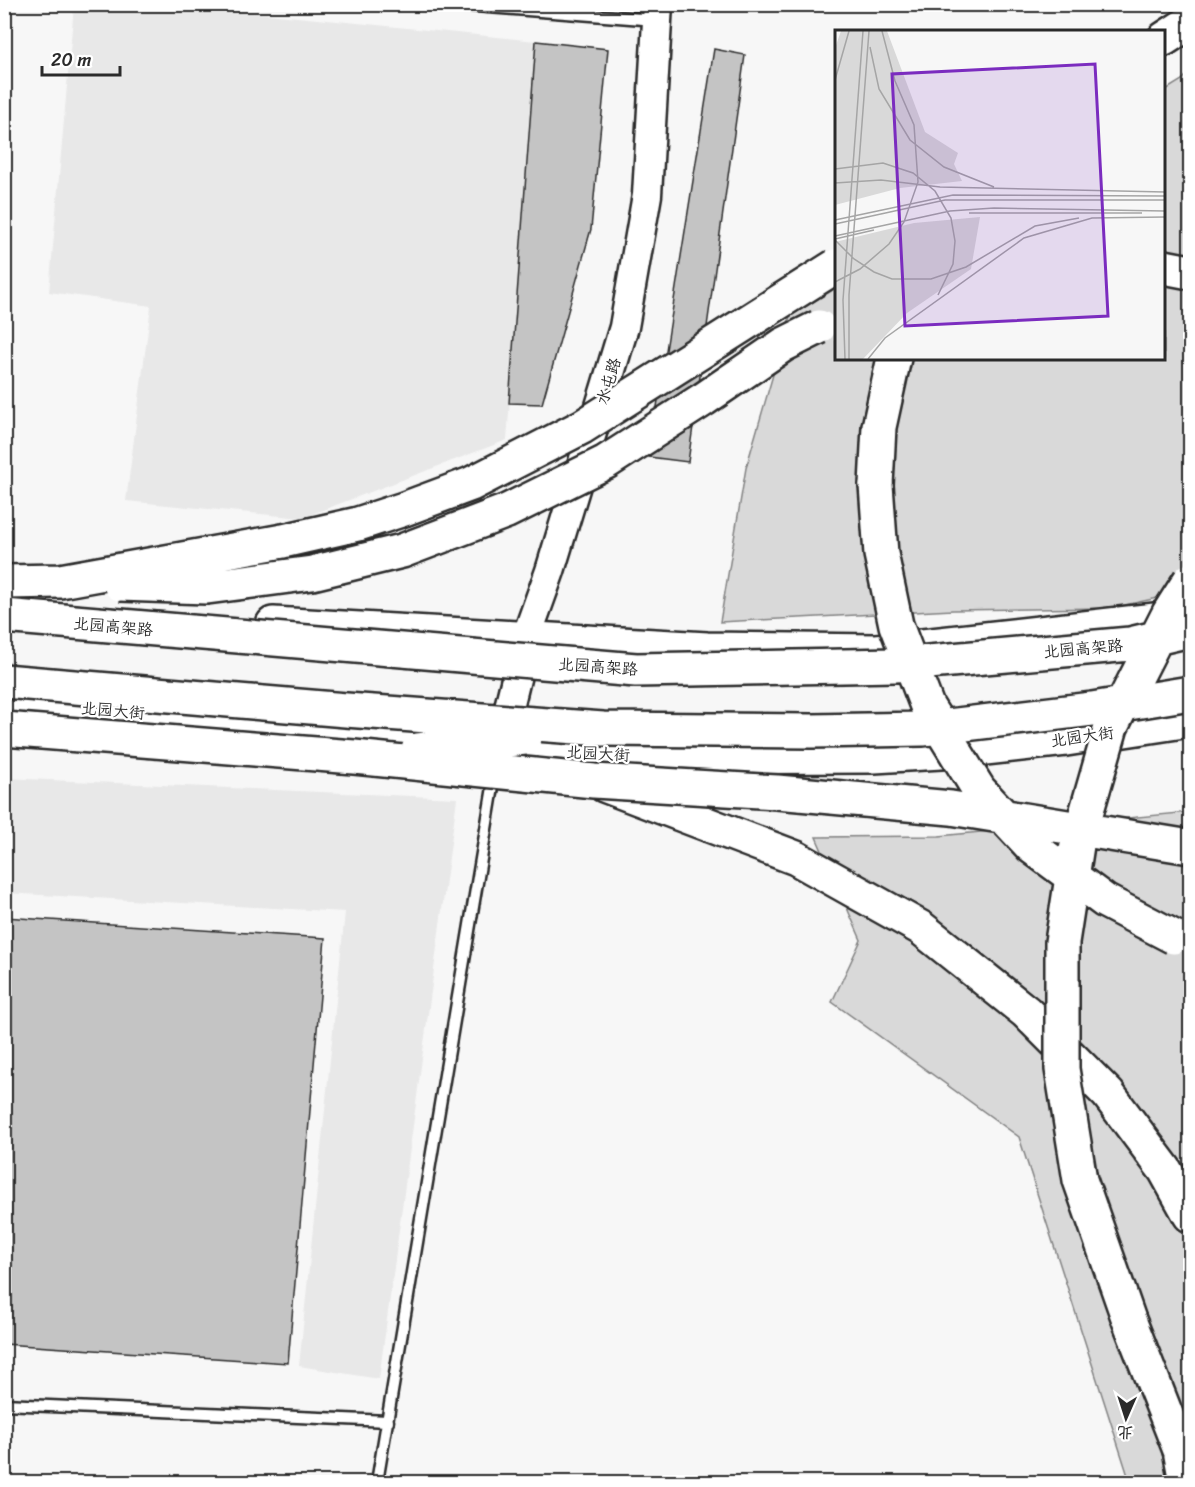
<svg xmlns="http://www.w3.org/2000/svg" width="1195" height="1487" font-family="Sriracha,'LXGW WenKai TC',sans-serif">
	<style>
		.built { fill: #e8e8e8 }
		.green { fill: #d9d9d9; stroke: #828282; stroke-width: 1.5 }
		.building { fill: #c4c4c4; stroke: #2b2b2b; stroke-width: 1.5 }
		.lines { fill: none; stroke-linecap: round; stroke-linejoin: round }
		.lane-casing { stroke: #2b2b2b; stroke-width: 15 }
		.secondary-casing { stroke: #2b2b2b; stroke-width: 33 }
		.primary-casing { stroke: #2b2b2b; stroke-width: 38 }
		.highway-casing { stroke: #2b2b2b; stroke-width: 38 }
		.lane { stroke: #fff; stroke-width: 10 }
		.secondary { stroke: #fff; stroke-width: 28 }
		.primary { stroke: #fff; stroke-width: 33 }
		.highway { stroke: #fff; stroke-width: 33 }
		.highway-bridge-casing { stroke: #2b2b2b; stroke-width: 38; stroke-linecap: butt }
		.highway-bridge { stroke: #fff; stroke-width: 33 }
		.labels { text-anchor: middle; stroke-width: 4.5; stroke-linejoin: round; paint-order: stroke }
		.street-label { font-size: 16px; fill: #2b2b2b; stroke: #fff }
		.inset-road { fill: none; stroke: #a5a5a5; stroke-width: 1.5 }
		.view { fill: #7b2cbf; fill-opacity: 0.15; stroke: #7b2cbf; stroke-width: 3 }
		.inset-edge { fill: none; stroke: #2b2b2b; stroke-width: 3 }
	</style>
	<rect width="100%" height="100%" fill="#f7f7f7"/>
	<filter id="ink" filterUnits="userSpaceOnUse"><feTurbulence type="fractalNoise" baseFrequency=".0167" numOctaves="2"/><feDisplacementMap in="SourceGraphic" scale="12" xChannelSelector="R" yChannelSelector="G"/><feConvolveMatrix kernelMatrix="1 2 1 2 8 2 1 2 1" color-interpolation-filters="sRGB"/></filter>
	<g filter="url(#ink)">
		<path class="built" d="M74,5H176L536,41L507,440L302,518L126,501L151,306L49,292Z
			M4,778L457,798L379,1379L299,1366L345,912L5,893Z"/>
		<path class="green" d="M1190,72V591L1111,608L953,610L720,622L746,468L790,316L836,288V358H1164V91L1182,80Z
			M1190,812V1482H1130L1019,1137L832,1002L861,940L816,837L939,836Z"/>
		<path class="building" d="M536,41L608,49L591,229L542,404L509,403Z
			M714,49L745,55L688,462L649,457Z
			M4,917L325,938L288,1363L4,1344Z"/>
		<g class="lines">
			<defs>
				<path id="lane" d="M448,4L656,20
					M4,1404L388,1421
					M377,1482L495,775"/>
				<path id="secondary" d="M500,744L526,638L550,571L624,327L647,195L658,4"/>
				<path id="primary" d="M273,624L707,649L877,651L1155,620L1190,612
					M24,703L500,747L669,757L874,756L958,751L1066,739L1190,720"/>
				<path id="highway" d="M1164,39L1190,22
					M1164,267L1190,272
					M876,485L879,427L894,358
					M4,707L81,726
					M604,785L796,858L921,928L1026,1012L1108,1094L1165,1170L1190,1215
					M1180,1450L1186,1482"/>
			</defs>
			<use href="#lane" class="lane-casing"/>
			<use href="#secondary" class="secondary-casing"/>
			<use href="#primary" class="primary-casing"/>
			<use href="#highway" class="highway-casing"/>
			<use href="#lane" class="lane"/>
			<use href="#secondary" class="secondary"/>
			<use href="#primary" class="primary"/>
			<use href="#highway" class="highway"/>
			<defs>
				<path id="highway-bridge" d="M876,485L881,554L896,625L927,706L979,790L1032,847L1105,901L1174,937
					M4,582L60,581L283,541L358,524L404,509L471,484L582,427L836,266
					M120,584L207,587L312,573L402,551L507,511L606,462L704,399L783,345L819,327
					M4,616L636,670L895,665L1130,644L1190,630
					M4,681L346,710L603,729L812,731L923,729L1092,709L1190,693
					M4,729L354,757L594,781L777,792L951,808L1190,847
					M418,750L525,738
					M1180,1450L1129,1320L1080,1180L1062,1069V942L1077,845L1111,727L1169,613L1190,580"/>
			</defs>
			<use href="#highway-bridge" class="highway-bridge-casing"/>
			<use href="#highway-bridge" class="highway-bridge"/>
		</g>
	</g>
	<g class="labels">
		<g class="street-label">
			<text transform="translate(608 381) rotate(-73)" y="6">水屯路</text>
			<text transform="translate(113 626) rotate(5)" y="6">北园高架路</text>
			<text transform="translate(1083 648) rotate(-5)" y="6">北园高架路</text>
			<text transform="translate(598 666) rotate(4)" y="6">北园高架路</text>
			<text transform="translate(113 710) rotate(5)" y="6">北园大街</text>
			<text transform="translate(1082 736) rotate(-8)" y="6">北园大街</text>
			<text transform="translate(598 753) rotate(3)" y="6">北园大街</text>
		</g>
	</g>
	<g transform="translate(835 30)">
		<rect width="330" height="330" fill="#f7f7f7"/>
		<path d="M6,1H52L90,102L123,123L119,134L127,151L65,158L0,175V18ZM145,187L136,239L72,283L28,329H0V212L79,193Z" fill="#d9d9d9"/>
		<path class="inset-road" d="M35,17L44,59L75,110L109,137L159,157M0,50L14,1M0,139L48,133L78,143L100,161L116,188L120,211L118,234L103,265M0,153L46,150L105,157L330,162M134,183H307M0,190L118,165L330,166M0,194L110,170H330M0,206L115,181L159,178L330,181M0,209L39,200M0,210L19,229L39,242L57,249H96L131,237L200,196L244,188M0,252L25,239L54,214L69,192L83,152L79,95L60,51L47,1M10,329L8,270L28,1M14,329V265L34,1M33,329L50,308L189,208L257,188L330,187"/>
		<path class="view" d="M260,34L273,286L70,296L57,44Z"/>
		<rect width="330" height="330" class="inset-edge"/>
	</g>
	<rect width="1195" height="1487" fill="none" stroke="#fff" stroke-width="24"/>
	<rect x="12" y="12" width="1171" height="1463" fill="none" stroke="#2b2b2b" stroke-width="2" filter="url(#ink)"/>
	<g transform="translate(1126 1418) rotate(183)" stroke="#ffffff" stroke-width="4.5" paint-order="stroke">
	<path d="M0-4.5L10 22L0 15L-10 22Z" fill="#2b2b2b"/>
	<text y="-9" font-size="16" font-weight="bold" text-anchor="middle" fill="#2b2b2b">北</text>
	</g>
	<path d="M42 66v9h78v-9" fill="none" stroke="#2b2b2b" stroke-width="3"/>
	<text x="51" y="66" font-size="18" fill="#2b2b2b" stroke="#ffffff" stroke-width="4.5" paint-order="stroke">20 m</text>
</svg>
